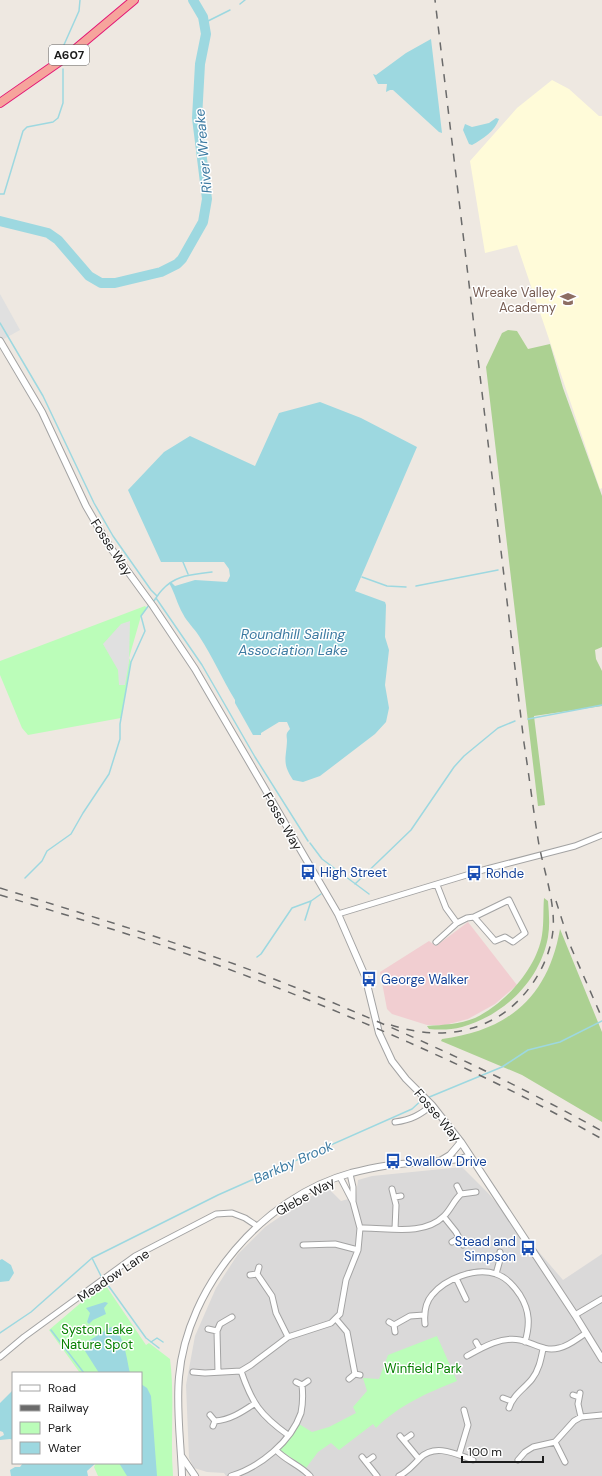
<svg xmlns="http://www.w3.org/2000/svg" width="602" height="1476" font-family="'DM Sans',sans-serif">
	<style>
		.residential { fill: #dad9d9 }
		.commercial { fill: #f1ced1 }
		.education { fill: #fffbd9 }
		.forest { fill: #acd192 }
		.park { fill: #bbfdb9 }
		.parking { fill: #e0e0e0 }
		.water { fill: #9dd8e0 }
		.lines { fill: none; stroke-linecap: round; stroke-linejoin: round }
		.stream { stroke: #9dd8e0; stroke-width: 1.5 }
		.river { stroke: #9dd8e0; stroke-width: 10 }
		.minor-casing { stroke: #a3a3a3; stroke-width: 7 }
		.tertiary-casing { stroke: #a3a3a3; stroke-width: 8 }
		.trunk-casing { stroke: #e31775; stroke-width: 10 }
		.minor { stroke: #fff; stroke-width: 5 }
		.tertiary { stroke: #fff; stroke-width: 6 }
		.trunk { stroke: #f6a49c; stroke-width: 8 }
		.rail { stroke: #6a6a6a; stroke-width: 1.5; stroke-dasharray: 8 8; stroke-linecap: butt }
		.labels { text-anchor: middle; stroke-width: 3; stroke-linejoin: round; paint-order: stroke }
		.shield { fill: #fff; stroke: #606060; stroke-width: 1 }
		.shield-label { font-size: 12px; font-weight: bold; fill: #1c1c1c }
		.education-label { font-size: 13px; fill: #785e54; stroke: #fff; text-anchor: end }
		.street-label { font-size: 13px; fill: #1c1c1c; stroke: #fff }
		.transit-label { font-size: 13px; fill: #164399; stroke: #fff; text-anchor: start }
		.park-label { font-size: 13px; fill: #088103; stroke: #fff }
		.water-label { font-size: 14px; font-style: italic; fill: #3d7ba2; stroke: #fff }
	</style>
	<rect width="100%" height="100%" fill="#eee8e1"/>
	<path class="residential" d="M462,1167L488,1193L563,1280L602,1254V1476H226L224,1473L207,1472L194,1468L189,1458L186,1385L195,1336L216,1288L238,1254L265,1227L309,1197L329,1189L341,1201L356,1197L358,1180L372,1176Z"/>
	<path class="commercial" d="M468,922L517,985L495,1004L468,1019L445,1025H427L392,1014L387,1009L380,972L429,941L436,946Z"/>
	<path class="education" d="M552,80L569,89L599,116H602V488L600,489L517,245L485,253L470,161L517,108Z"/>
	<path class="forest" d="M508,330L517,331L528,349L550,344L563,388L602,496V647L595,650L596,659L602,671V706L534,716L545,805L538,806L486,367L502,333Z
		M544,898L548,901C549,913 550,925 548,937C540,981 504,1015 462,1027C451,1030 439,1030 429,1029L427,1026C443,1025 460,1024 475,1018C505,1004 537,968 542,935C544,923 543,910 544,898Z
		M560,929L602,1032V1122L522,1075L441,1041L442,1039C509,1030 548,997 560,929Z"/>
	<path class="park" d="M145,606L147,608L141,616L129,658L131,662L121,718L28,735L22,728L0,675V661Z
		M104,1283L146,1345L149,1343L170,1359C175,1398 170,1437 173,1476H98L94,1467L96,1463H141V1373H80L49,1330Z
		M437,1336L457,1381C427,1393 399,1405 376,1428L373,1424L339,1450L331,1443L318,1452L306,1468L280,1450L299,1424L312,1432L329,1427L356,1413L353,1407L367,1391L363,1378L379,1379L388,1355Z"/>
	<path class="parking" d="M0,294L20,330L2,340L0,337Z
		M130,621L129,662L125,685H119L118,670L103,644L121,624Z"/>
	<path class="water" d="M431,39L442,133L439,132L393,90H390L386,92L387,84H378L373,74L376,75L406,53Z
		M496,118L499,119C495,131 483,139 472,145L469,144L463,130L465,124L472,127L489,123Z
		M320,402L361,418L417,447L355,591L385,602L386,605L385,637L389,650L385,685L389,708L386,722L375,734L320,776L303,782L293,780C282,763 286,760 287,741C287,736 285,734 290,729L287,722H279L261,733V735H253L235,703V700C222,679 213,657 199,636C194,628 187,622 183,614C177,604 175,593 169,583L171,582L175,586L195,580L227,582L230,576L229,569L224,562H161L128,490L164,452L190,436L255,466L279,413Z
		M2,1259L11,1265L14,1273L9,1281L0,1282V1260Z
		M105,1302L108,1303L104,1308L106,1314L93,1320L89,1324L87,1322L90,1313L86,1308Z
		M111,1327C124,1331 127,1361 130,1373H99L85,1351L84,1348L87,1342Z
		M141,1384L147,1388L151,1396L157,1476H127L119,1463H141Z
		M13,1390V1440L10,1439L0,1440V1437L4,1435L3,1432L0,1431V1403Z
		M23,1463H96L87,1471L88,1476H11L10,1470L15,1467H20Z"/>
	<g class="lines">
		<path class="stream" d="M240,4L245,0
			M204,23L230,10
			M63,47L79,11L80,0
			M0,194H4L23,131L27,127L53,122L58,118L63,103V69
			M0,323L43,396L94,503L113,536L151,590L157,596
			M183,562L188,574
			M362,577L387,586L406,587
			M416,586L498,570
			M156,598L202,665L255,757L308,841
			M152,603C156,599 158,594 162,590C176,574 193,575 212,572
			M528,719L602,705
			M310,843L322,859L369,894
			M25,878L42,861L47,851L71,834L83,813L109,774L120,739V724L131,662L145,631L141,616L149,605
			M355,884L411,830L454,767L464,756L498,728L515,721
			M305,920L311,901
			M257,957L261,954L292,908L311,901L321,894
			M427,1098L502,1067L528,1050L560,1042L602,1021
			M92,1258L102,1278
			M105,1281L146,1338L159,1348
			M51,1330L84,1373
			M0,1333L31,1312L92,1258L218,1195L412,1109L424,1098
			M151,1342L157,1338L163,1342"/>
		<path class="river" d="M0,221L48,233L58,240L89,276L101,283H115L161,272L177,264L182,259L203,222L207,199L197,118L200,64L206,34L203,17L193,0"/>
		<defs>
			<path id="minor" d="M437,885L446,908L457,923L467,918L474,917L495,941L505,937L513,942L525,933L509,900L474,917
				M338,914L483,870L575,846L602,835
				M436,942L457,923
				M395,1122C411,1120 420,1115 432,1105
				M350,1174L353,1187V1201
				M457,1186L461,1194
				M392,1189L396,1205L395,1229
				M395,1197L401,1196
				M444,1217L456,1232L463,1245
				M360,1228C386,1227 423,1237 444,1216C451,1209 454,1200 461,1194L476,1192
				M452,1242L459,1238
				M303,1245L335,1244L358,1250
				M257,1274L272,1296L276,1313L288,1337
				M496,1274L501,1256L500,1252
				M250,1275L257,1274L259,1267
				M456,1278L466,1299
				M575,1315L602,1299
				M336,1319L347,1332L355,1374
				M389,1322L394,1325L395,1332
				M425,1324C424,1314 425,1303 432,1295C445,1279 475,1267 496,1274C506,1277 514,1286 520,1295C530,1311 530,1325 525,1342
				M394,1325L410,1316L424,1315
				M208,1329L217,1331
				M476,1342L480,1349
				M467,1356C483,1347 502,1336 520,1340C534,1343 544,1352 559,1348C569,1346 578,1338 586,1333
				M0,1357L24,1337L135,1256L216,1214L232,1213L245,1218L257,1226
				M241,1371C252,1403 260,1415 288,1435
				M193,1372L205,1373L241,1371L251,1365L288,1337L331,1323L340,1314L346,1280L358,1250L360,1228L353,1202L340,1177
				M218,1372L217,1331L220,1324L232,1317
				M349,1379L355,1374L360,1375
				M296,1382L302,1385L308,1381
				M580,1393L578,1404L581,1417
				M573,1395L579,1397
				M503,1398L511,1401
				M509,1408C513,1395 524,1389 532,1379C539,1370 541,1359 543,1349
				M210,1415L215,1421L213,1426
				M215,1421C230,1420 242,1412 254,1404
				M400,1436L419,1459
				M404,1440L411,1435
				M555,1442L565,1462
				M276,1450C286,1461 300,1465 310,1476
				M459,1455L468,1425L464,1410
				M362,1457L377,1476
				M518,1460L525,1452L533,1447L555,1442L574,1421L581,1417L602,1415
				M366,1462L373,1457
				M231,1476C260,1467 291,1442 301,1413C303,1403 303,1394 302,1385
				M399,1476C409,1471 413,1465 420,1458C435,1443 456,1454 473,1460"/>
			<path id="tertiary" d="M0,341L42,412L86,506L97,525L110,547L153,606L195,669L338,914L365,976L379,1033L392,1061L406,1079L432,1105L461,1142L575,1315L602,1359
				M440,1161L450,1155L461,1142
				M182,1457L195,1476
				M182,1476C181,1443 176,1410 179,1377C187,1286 263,1197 351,1173C364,1170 378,1166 392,1165C418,1161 445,1164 470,1156"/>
			<path id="trunk" d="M0,103L66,57L134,0"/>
		</defs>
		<use href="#minor" class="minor-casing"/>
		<use href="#tertiary" class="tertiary-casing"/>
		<use href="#trunk" class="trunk-casing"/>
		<use href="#minor" class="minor"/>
		<use href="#tertiary" class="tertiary"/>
		<use href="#trunk" class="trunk"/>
		<path class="rail" d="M0,888C94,917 188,945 279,981C389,1024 498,1074 602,1131
			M0,895C63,914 127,933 190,955C331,1006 471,1065 602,1139
			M556,901L570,945L602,1018
			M391,1025C426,1036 461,1037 494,1019C529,1000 557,955 553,914C551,888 542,864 538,839C533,808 529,775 524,743L435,0"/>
	</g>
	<defs>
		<symbol id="school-bare" viewBox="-9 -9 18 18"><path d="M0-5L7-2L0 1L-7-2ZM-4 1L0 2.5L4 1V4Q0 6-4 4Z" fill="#8d6e63" stroke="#fff" stroke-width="2.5" paint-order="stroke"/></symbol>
		<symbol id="bus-bare" viewBox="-9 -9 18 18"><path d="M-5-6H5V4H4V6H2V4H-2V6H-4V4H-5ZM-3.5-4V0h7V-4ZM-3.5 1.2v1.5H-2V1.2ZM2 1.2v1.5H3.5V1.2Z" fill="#1a4fb4" stroke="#fff" stroke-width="2.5" paint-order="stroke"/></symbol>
	</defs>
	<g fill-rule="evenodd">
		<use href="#school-bare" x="557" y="288" width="22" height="22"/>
		<use href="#bus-bare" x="297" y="861" width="22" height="22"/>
		<use href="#bus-bare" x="463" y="862" width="22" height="22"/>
		<use href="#bus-bare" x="358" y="968" width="22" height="22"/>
		<use href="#bus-bare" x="382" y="1150" width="22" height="22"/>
		<use href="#bus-bare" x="517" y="1237" width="22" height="22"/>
	</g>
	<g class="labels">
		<rect class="shield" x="49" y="45" width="40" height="20" rx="3"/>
		<g class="shield-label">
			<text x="69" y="59">A607</text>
		</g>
		<g class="education-label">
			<text x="556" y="297">Wreake Valley<tspan x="556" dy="15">Academy</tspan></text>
		</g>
		<g class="street-label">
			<text transform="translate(112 547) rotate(57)" y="5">Fosse Way</text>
			<text transform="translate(283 821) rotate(60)" y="5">Fosse Way</text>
			<text transform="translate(438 1115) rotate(50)" y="5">Fosse Way</text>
			<text transform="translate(305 1196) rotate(-29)" y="5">Glebe Way</text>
			<text transform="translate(113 1275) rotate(-34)" y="5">Meadow Lane</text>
		</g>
		<g class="transit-label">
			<text x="320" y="877">High Street</text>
			<text x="486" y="878">Rohde</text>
			<text x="381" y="984">George Walker</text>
			<text x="405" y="1166">Swallow Drive</text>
			<text x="516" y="1246" text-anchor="end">Stead and<tspan x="516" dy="15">Simpson</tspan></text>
		</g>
		<g class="park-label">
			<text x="97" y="1334">Syston Lake<tspan x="97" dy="15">Nature Spot</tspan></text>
			<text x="423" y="1373">Winfield Park</text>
		</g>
		<g class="water-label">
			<text transform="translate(203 151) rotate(-95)" y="5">River Wreake</text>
			<text x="293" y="639">Roundhill Sailing<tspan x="293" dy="16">Association Lake</tspan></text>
			<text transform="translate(293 1162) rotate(-24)" y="5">Barkby Brook</text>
		</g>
	</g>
	<rect x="12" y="1372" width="130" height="92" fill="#ffffff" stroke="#a4a4a4"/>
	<rect x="20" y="1385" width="20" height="6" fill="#ffffff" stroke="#a4a4a4"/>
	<text x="48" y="1392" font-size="12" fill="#1c1c1c">Road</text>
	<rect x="20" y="1405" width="20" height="6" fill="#6a6a6a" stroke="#a4a4a4"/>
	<text x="48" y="1412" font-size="12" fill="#1c1c1c">Railway</text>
	<rect x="20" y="1422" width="20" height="12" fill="#bbfdb9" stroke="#a4a4a4"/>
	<text x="48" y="1432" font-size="12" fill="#1c1c1c">Park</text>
	<rect x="20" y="1442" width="20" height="12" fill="#9dd8e0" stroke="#a4a4a4"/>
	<text x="48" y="1452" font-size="12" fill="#1c1c1c">Water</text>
	<path d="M462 1456v6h81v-6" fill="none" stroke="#1c1c1c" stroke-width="2"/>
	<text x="468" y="1456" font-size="12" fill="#1c1c1c" stroke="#ffffff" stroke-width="3" paint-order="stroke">100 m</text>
</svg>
